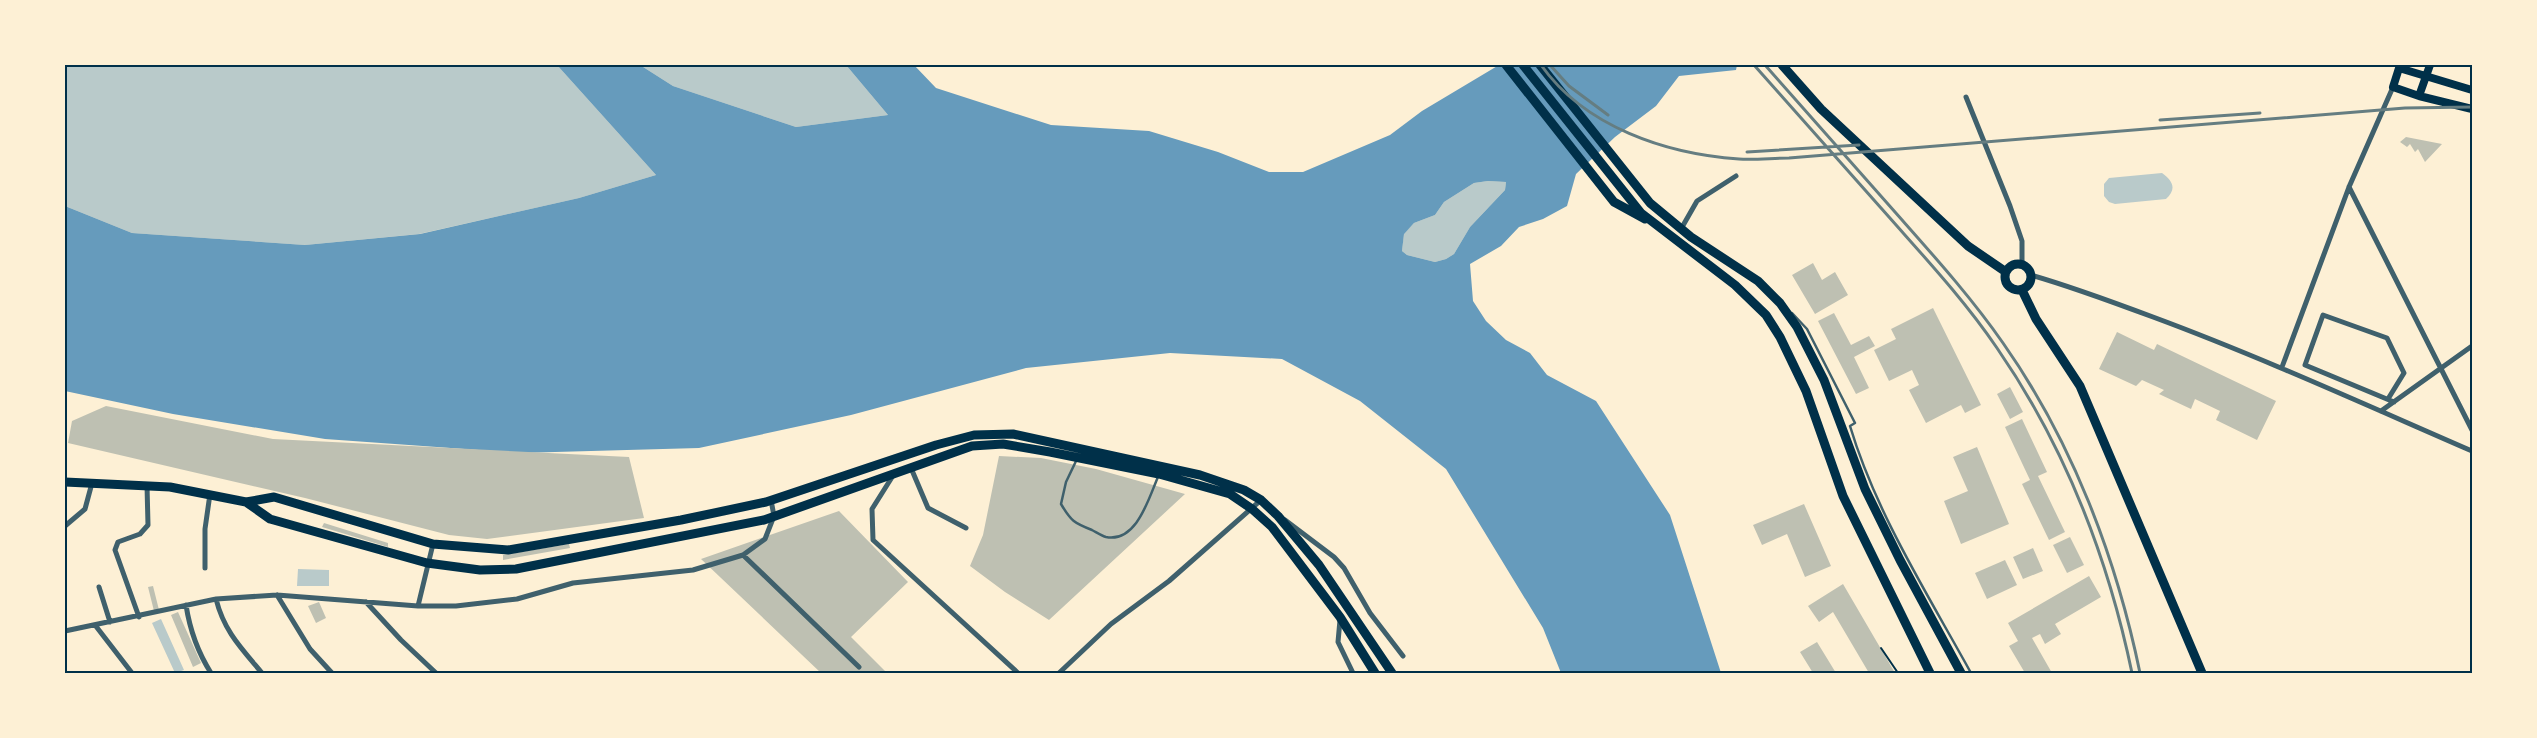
<svg xmlns="http://www.w3.org/2000/svg" width="2537" height="738" font-family="Raleway,sans-serif">
	<style>
		.green { fill: #b9caca }
		.water { fill: #669bbc; fill-rule: evenodd }
		.building { fill: #bec0b2 }
		.lines { fill: none; stroke-linecap: round; stroke-linejoin: round }
		.path { stroke: #003049; stroke-width: 2 }
		.service { stroke: #3f606c; stroke-width: 2.5 }
		.minor { stroke: #3f606c; stroke-width: 5 }
		.secondary { stroke: #003049; stroke-width: 8 }
		.primary { stroke: #003049; stroke-width: 9 }
		.trunk { stroke: #003049; stroke-width: 9 }
		.rail { stroke: #657d81; stroke-width: 3 }
		.neatline { fill: none; stroke: #003049; stroke-width: 2 }
	</style>
	<rect width="100%" height="100%" fill="#fdf0d5"/>
	<path class="green" d="M65,65H557L656,175L579,198L419,234L305,245L132,233L65,206Z
		M640,65H846L888,115L796,127L673,86Z
		M2162,173C2173,181 2177,189 2166,199L2115,204L2109,202L2104,196V184L2109,178Z
		M1488,181L1506,182L1505,190L1470,227L1454,254L1446,259L1435,262L1407,255L1402,251L1404,233L1414,223L1435,215L1444,202L1474,183Z
		M298,569L329,570V586H297Z
		M161,619L184,670L175,673L152,623Z"/>
	<path class="water" d="M557,65H640L673,86L796,127L888,115L846,65H914L936,88L1051,125L1149,131L1218,152L1269,172H1303L1390,135L1422,111L1499,65H1737L1736,70L1679,76L1656,106L1615,137L1576,174L1567,206L1543,219L1519,227L1501,246L1470,264L1473,301L1486,321L1506,340L1530,353L1547,375L1596,401L1670,515L1721,673H1561L1543,628L1446,469L1360,401L1282,359L1170,353L1026,368L851,415L699,448L519,453L325,439L173,414L65,391V206L132,233L305,245L420,234L579,198L656,175ZM1488,181L1506,182L1505,190L1470,227L1454,254L1446,259L1435,262L1407,255L1402,251L1404,234L1414,223L1435,215L1444,202L1474,183Z"/>
	<path class="building" d="M2406,137L2442,144L2425,162L2418,149L2415,152L2410,144L2407,147L2400,142Z
		M1813,263L1822,280L1835,272L1848,295L1815,314L1792,275Z
		M1933,308L1981,405L1965,413L1961,405L1926,423L1909,390L1919,385L1912,370L1889,381L1874,350L1896,339L1891,329Z
		M1834,313L1851,345L1869,336L1875,346L1854,357L1869,388L1856,394L1818,321Z
		M2117,332L2154,350L2157,344L2276,401L2257,440L2216,420L2220,411L2195,399L2191,409L2159,394L2164,390L2142,380L2136,386L2099,369Z
		M2010,387L2023,412L2010,419L1997,394Z
		M106,406L273,439L629,457L644,518L487,539L449,535L305,498L68,443L72,421Z
		M2022,419L2047,472L2038,476L2065,532L2049,540L2022,484L2030,480L2005,427Z
		M1977,447L2009,524L1961,544L1944,501L1968,491L1953,457Z
		M999,456L1041,458L1096,469L1185,494L1049,620L1005,592L970,566L983,535Z
		M1804,504L1831,566L1805,577L1787,534L1762,545L1753,525Z
		M839,511L908,582L851,637L887,673H821L701,559Z
		M324,523L388,543V547L322,527Z
		M2070,537L2084,565L2067,573L2053,545Z
		M569,544L570,548L503,560V555Z
		M2033,548L2043,571L2023,579L2013,557Z
		M2005,560L2017,585L1987,599L1975,573Z
		M2089,576L2101,597L2055,624L2061,634L2045,644L2040,634L2032,638L2052,673H2025L2009,646L2018,641L2008,623Z
		M1843,584L1895,673H1869L1833,612L1819,622L1808,606Z
		M153,586L159,610L154,611L148,587Z
		M319,602L326,618L316,623L308,606Z
		M178,612L201,663L193,667L171,615Z
		M1817,642L1836,673H1813L1800,652Z"/>
	<g class="lines">
		<path class="path" d="M1881,648L1898,673"/>
		<path class="service" d="M1792,313L1807,329L1855,423L1850,426C1876,513 1927,593 1971,673
			M1077,459L1066,482L1061,504C1071,521 1074,523 1092,530C1096,532 1102,536 1106,537C1137,543 1149,497 1158,477"/>
		<path class="minor" d="M1966,97L2010,206L2022,241V265
			M2349,187L2472,430
			M1681,229L1697,201L1736,176
			M2031,275C2073,287 2113,302 2153,317C2261,357 2366,405 2472,451
			M2282,367L2349,187L2393,87
			M2388,399L2404,373L2387,338L2323,315L2305,365L2394,402
			M2381,411L2472,346
			M911,468L928,508L966,528
			M894,474L872,509L873,540L1018,673
			M1285,520L1334,557L1344,568L1370,613L1403,656
			M65,526L85,509L92,483
			M743,555L859,667
			M205,568V529L210,494
			M99,587L110,622
			M277,595L310,649L332,673
			M216,599C224,631 241,648 262,673
			M366,602L401,640L436,673
			M186,605C190,631 197,651 211,673
			M418,606L433,544
			M139,617L115,550L118,542L140,534L148,525L147,485
			M1340,620L1338,642L1353,673
			M95,625L132,673
			M65,631L216,599L277,595L418,606H456L517,599L573,583L693,570L743,555L765,539L774,516L771,500
			M1059,673L1111,624L1169,581L1261,500"/>
		<path class="secondary" d="M2400,65L2393,87L2419,96L2472,109
			M2399,68L2472,90
			M2419,96L2430,65"/>
		<path class="primary" d="M1782,65L1821,109L1968,246L2006,272
			M2005 277a13 13 0 1 1 26 0a13 13 0 1 1-26 0Z
			M2022,290L2036,319L2080,386L2202,673
			M65,482L170,487L246,502L274,497L433,544L508,550L681,520L766,502L936,445L974,435L1013,434L1200,475L1244,490L1261,500L1278,516L1319,565L1392,673
			M246,502L270,519L427,563L480,570L516,569L764,520L972,446L1003,444L1050,452L1159,474L1230,494L1252,509L1272,527L1340,617L1375,673"/>
		<path class="trunk" d="M1506,65L1614,202L1645,219
			M1523,65L1641,213L1735,285L1766,315L1780,337L1806,391L1843,496L1930,673
			M1540,65L1650,203L1691,237L1758,281L1780,303L1797,327L1824,380L1865,489L1900,560L1961,673"/>
		<path class="rail" d="M1541,65C1585,127 1666,154 1739,159C1755,160 1773,158 1789,158L2405,108L2472,107
			M1550,65L1569,86L1608,115
			M1754,65C1799,116 1844,166 1889,217C1927,260 1965,301 1997,348C2064,445 2108,558 2132,673
			M1765,65C1808,114 1852,163 1895,212C1933,255 1971,297 2003,343C2072,441 2116,557 2140,673
			M2160,120L2260,113
			M1747,152L1859,145"/>
	</g>
	<rect width="2537" height="738" fill="none" stroke="#fdf0d5" stroke-width="132"/>
	<rect x="66" y="66" width="2405" height="606" class="neatline"/>
</svg>
